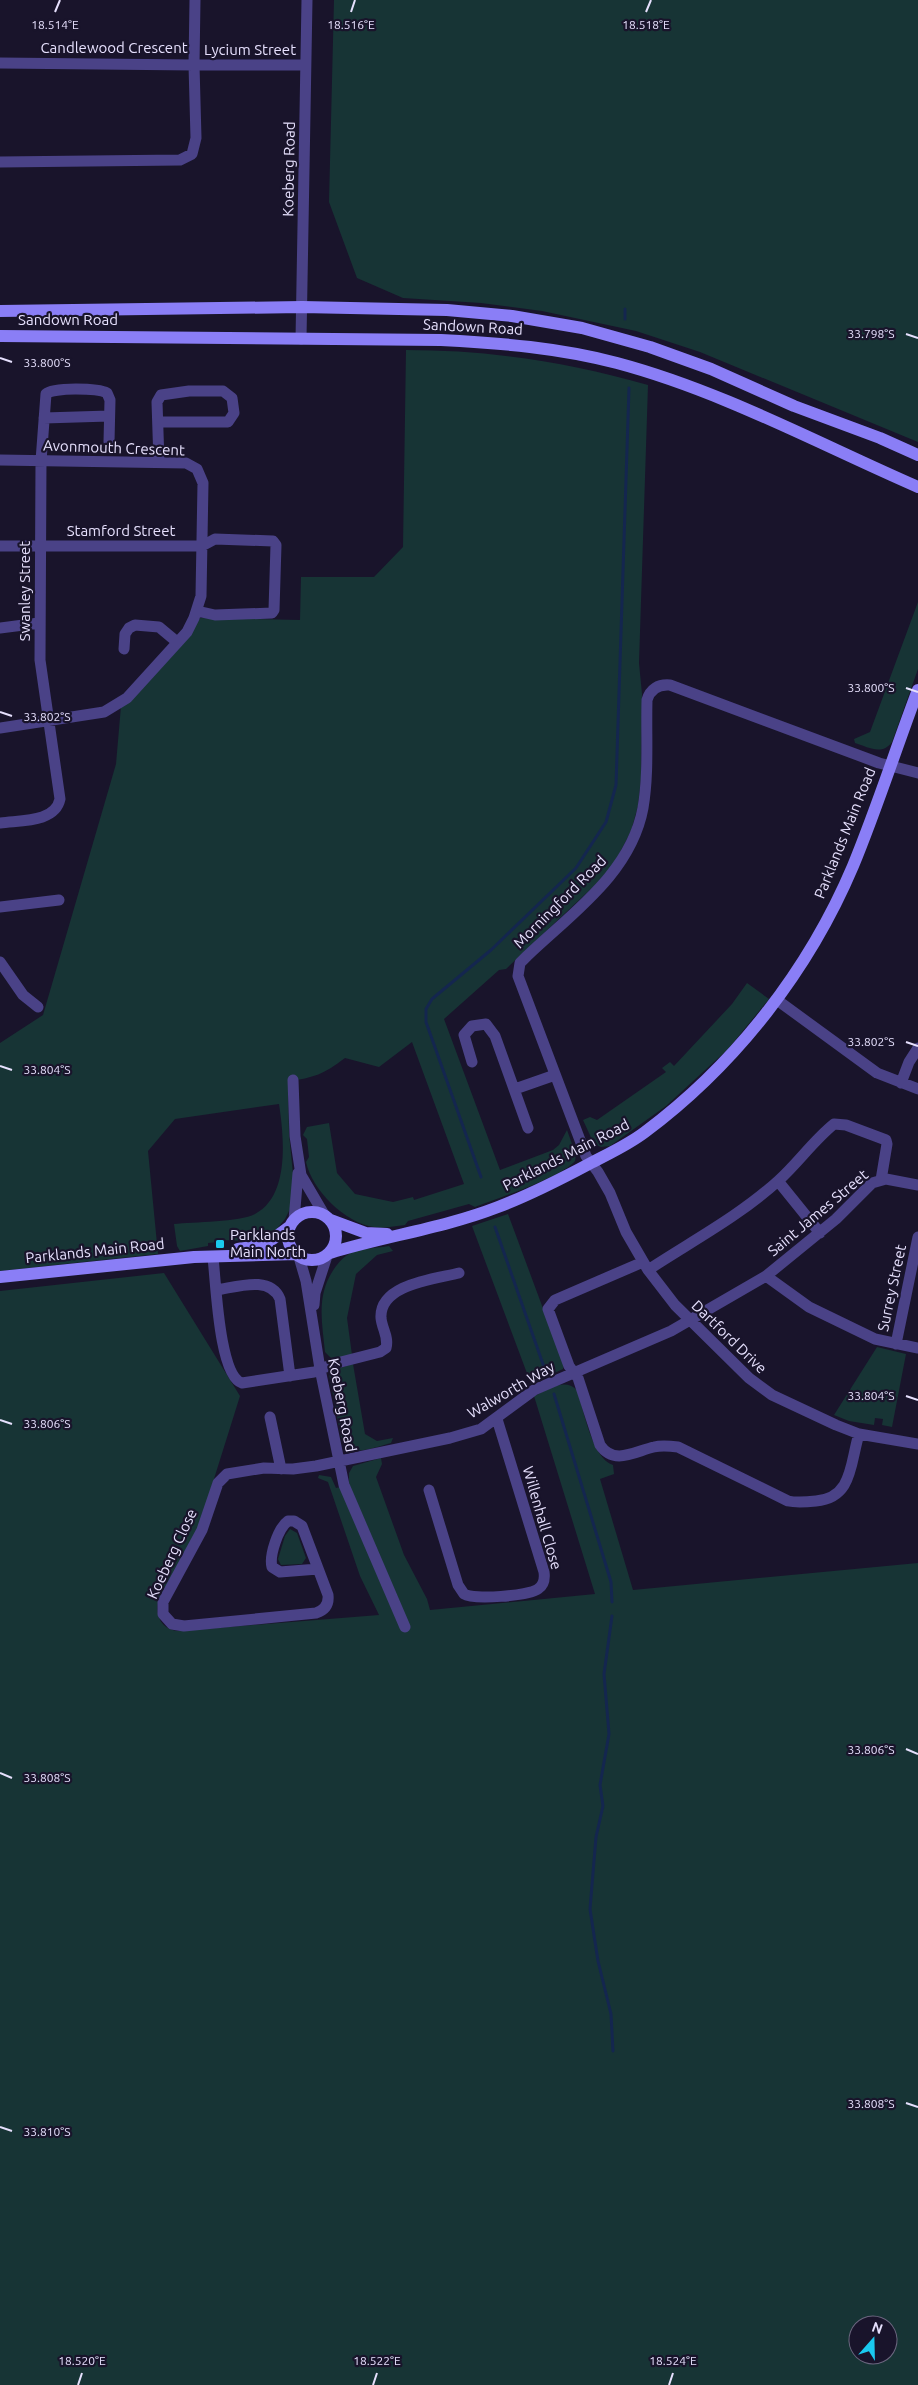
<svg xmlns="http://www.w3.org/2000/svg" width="918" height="2385" font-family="Ubuntu,sans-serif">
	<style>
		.green { fill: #173435; fill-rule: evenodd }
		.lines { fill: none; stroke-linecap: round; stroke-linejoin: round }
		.stream { stroke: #14264f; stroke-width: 3 }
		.street { stroke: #4a4287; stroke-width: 11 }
		.secondary { stroke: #8a7ef6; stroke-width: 12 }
		.ticks { fill: none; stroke: #e6e0fd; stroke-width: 2 }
		.poi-dot { fill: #1ac9ef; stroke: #19142b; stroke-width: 2 }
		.labels { text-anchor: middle; stroke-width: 4.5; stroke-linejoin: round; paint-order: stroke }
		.street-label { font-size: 15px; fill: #e6e0fd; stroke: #19142b }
		.poi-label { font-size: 15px; fill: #e6e0fd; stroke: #19142b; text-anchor: start }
		.ticks-label { font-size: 12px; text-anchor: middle; fill: #e6e0fd; stroke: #19142b; stroke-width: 4.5; stroke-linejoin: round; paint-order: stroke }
	</style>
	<rect width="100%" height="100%" fill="#19142b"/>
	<path class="green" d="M334,0H918V442L700,352L636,331L542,311L481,303L403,298L357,278L329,202Z
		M406,350C489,350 568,362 648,385L639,663L642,694L641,779L638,806L631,831L614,864L594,886L506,969L499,970L444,1019L500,1170L553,1150L559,1145L567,1130L576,1155L575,1161C562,1177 496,1199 475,1207L469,1204L408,1221L405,1225C395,1226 384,1229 374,1227C345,1223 312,1190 306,1162L309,1157L307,1139L303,1135L307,1127L329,1123L337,1173L355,1194L393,1202L413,1197L414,1200L464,1184L412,1042L379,1067L345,1058C324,1074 314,1078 288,1081L289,1134L294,1184L292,1205L285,1219L274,1232L266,1237L250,1241L219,1240V1242L208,1243V1246L180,1251L177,1246L174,1224C193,1222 240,1222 255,1214C290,1196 284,1137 279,1104L175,1119L148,1151L158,1254L0,1271V1043L43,1015L116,764L121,706L189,636L200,618L300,620L301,577H374L403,547Z
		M918,602V669L892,742C882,756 868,747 855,743L854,739L870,732Z
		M747,983L769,999L728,1049L666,1106L610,1146L601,1147L594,1144L583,1120L590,1117L597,1120L666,1072L662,1068L670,1062L674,1066L732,1004Z
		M508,1214L564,1365L563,1369L531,1384L472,1226Z
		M389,1246L393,1251L377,1255L356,1274L347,1318L352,1355L332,1359L325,1352C322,1322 316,1295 334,1269C338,1263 344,1256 351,1253C362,1248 377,1248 389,1246Z
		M164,1273L240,1396L197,1533L158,1602C155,1618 163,1630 179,1631L379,1615L360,1576L328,1482L318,1478L319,1475L331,1477L336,1488L349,1485V1473L353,1466L381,1458L382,1464L376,1477L404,1555L427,1599L430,1610L595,1594L534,1396C548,1390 564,1377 577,1390C584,1411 592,1458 613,1465L614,1474L600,1479L633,1590L918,1563V2385H0V1291ZM858,2325H888V2355H858Z
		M877,1347L906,1354L892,1427L882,1425L883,1419L875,1418L874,1425L849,1421L834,1415Z
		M353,1364L365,1434L377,1441L393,1438L391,1443C375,1447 352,1458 342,1442L329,1374L330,1371Z
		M290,1529L297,1533L306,1558L302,1564L281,1565L278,1559L285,1536Z"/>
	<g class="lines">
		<path class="stream" d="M625,319V309
			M481,1177L426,1022V1009L432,999L491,950L576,868L606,822L616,785L629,388
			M495,1227L544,1367
			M554,1394L611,1582L612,1602
			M612,1616L604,1674L609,1734L600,1785L603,1806L596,1837L590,1909L598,1961L611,2014L613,2051"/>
		<path class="street" d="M0,63L194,65L195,0
			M0,162L180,160L192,154L196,138L194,65H305
			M301,339L307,0
			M44,418L109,416
			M158,422H228L234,413L232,398L223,391H189L161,395L157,402L159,462
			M0,460L186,463L197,469L203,483L201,596L194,618L187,632L127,698L104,712L0,728
			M0,546H202L215,539L273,541L276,545L274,610L272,613L215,615L197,611
			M0,628L39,623
			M124,649L125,634L129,628L135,625L159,627L177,642
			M918,773L879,763L670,685C658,684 650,689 647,700C646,736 649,773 643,808C631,873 572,913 527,956L520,963L518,976L586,1156L598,1172L610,1193L626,1232L648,1270L675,1305L749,1378L772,1395L836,1425L859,1434L918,1444
			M0,823C20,820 55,823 60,799L40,660L41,461L46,394C53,387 98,388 107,393L110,400L109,442
			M0,907L59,900
			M0,962L23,995L38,1007
			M777,1000L877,1073L918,1089
			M472,1062L464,1035L472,1026L486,1024L495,1036L528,1128
			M293,1080L295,1136L301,1175L325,1216
			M901,1083L909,1062L918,1048
			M515,1089L555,1075
			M778,1181L820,1233
			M294,1220L298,1173
			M299,1257L306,1281L320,1369L344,1485L405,1627
			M213,1258C216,1282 219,1376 242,1383L314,1372L333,1364L380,1352L386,1348C389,1337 382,1329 381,1318C379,1284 435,1279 459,1273
			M643,1262L555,1300L548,1309L569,1366L578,1378L600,1445C614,1466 636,1451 654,1447C662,1445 670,1446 678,1447L788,1501C797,1503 807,1502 816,1501C853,1498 850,1463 859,1434
			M648,1270C692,1241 738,1217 778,1181C798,1163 813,1141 834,1124L846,1125L886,1140L887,1144L881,1180
			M766,1276L809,1307L875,1339L918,1348
			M216,1290C237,1287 270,1275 280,1299L290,1376
			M314,1305L315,1293L327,1256
			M896,1344L918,1237
			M270,1417L281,1469
			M429,1490L458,1585L464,1594C473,1600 529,1596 538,1589C544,1585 545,1579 544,1572L497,1419
			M318,1569L280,1572L272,1567C269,1556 278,1528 288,1521H294L302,1526L328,1595C329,1604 325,1610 316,1613L184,1626L172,1624L163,1614V1602L202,1530L218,1483L227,1474L264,1468L293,1469L316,1466L450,1438L481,1429L534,1390L671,1331L766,1276L836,1219L872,1183L886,1179L918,1185"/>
		<path class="secondary" d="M0,311L302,307L447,310L512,316L582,328L650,347L711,369L794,406L880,438L918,455
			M0,336L441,340C501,343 560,348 617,363C722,391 819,444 918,487
			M288 1236a24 24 0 1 1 48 0a24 24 0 1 1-48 0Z
			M331,1220L366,1233L387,1234
			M238,1249L266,1244L289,1227
			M330,1253C385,1236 444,1228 498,1207C530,1195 559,1180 589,1164C608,1154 628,1145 645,1132C736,1064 809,970 853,866C877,808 896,748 918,690
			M0,1277L194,1257L296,1254"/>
	</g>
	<path class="ticks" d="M55,12L60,0M351,12L355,0M646,12L651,0M906,334L918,338M0,358L12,362M906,688L918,692M0,712L12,716M906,1042L918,1046M0,1066L12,1070M906,1396L918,1400M0,1420L12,1424M906,1749L918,1754M0,1773L12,1778M906,2103L918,2107M0,2127L12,2131M78,2385L82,2373M373,2385L377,2373M669,2385L673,2373"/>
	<rect class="poi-dot" x="215" y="1239" width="10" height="10" rx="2.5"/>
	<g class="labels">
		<g class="street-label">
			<text x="114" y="53">Candlewood Crescent</text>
			<text x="250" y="55">Lycium Street</text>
			<text transform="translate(289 169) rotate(-89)" y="5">Koeberg Road</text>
			<text x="68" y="325">Sandown Road</text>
			<text transform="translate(473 327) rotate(3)" y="5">Sandown Road</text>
			<text transform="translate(114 448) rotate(2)" y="5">Avonmouth Crescent</text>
			<text x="121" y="536">Stamford Street</text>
			<text transform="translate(25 591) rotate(-90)" y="5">Swanley Street</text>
			<text transform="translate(845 833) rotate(-68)" y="5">Parklands Main Road</text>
			<text transform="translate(560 902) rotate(-45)" y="5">Morningford Road</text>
			<text transform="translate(566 1155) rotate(-27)" y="5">Parklands Main Road</text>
			<text transform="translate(818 1213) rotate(-40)" y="5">Saint James Street</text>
			<text transform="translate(95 1251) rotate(-6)" y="5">Parklands Main Road</text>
			<text transform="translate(892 1288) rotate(-78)" y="5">Surrey Street</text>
			<text transform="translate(729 1337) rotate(44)" y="5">Dartford Drive</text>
			<text transform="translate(511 1390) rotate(-30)" y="5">Walworth Way</text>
			<text transform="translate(342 1405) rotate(79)" y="5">Koeberg Road</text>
			<text transform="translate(542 1518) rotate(74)" y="5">Willenhall Close</text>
			<text transform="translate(172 1554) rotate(-65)" y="5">Koeberg Close</text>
		</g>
		<g class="poi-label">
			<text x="230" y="1240">Parklands<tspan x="230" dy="17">Main North</tspan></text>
		</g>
	</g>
	<g class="ticks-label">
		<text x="351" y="29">18.516°E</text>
		<text x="55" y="29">18.514°E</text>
		<text x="646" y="29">18.518°E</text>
		<text x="871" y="338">33.798°S</text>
		<text x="47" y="367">33.800°S</text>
		<text x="871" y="692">33.800°S</text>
		<text x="47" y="721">33.802°S</text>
		<text x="871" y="1046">33.802°S</text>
		<text x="47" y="1074">33.804°S</text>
		<text x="871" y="1400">33.804°S</text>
		<text x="47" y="1428">33.806°S</text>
		<text x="871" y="1754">33.806°S</text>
		<text x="47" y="1782">33.808°S</text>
		<text x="871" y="2108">33.808°S</text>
		<text x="47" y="2136">33.810°S</text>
		<text x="82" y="2365">18.520°E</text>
		<text x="377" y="2365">18.522°E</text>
		<text x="673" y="2365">18.524°E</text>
	</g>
	<g transform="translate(873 2340) rotate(20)"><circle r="24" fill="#19142b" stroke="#6b667f"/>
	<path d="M0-4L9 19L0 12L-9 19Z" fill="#1ac9ef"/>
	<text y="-8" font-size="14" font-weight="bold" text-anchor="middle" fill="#e6e0fd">N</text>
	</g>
</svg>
